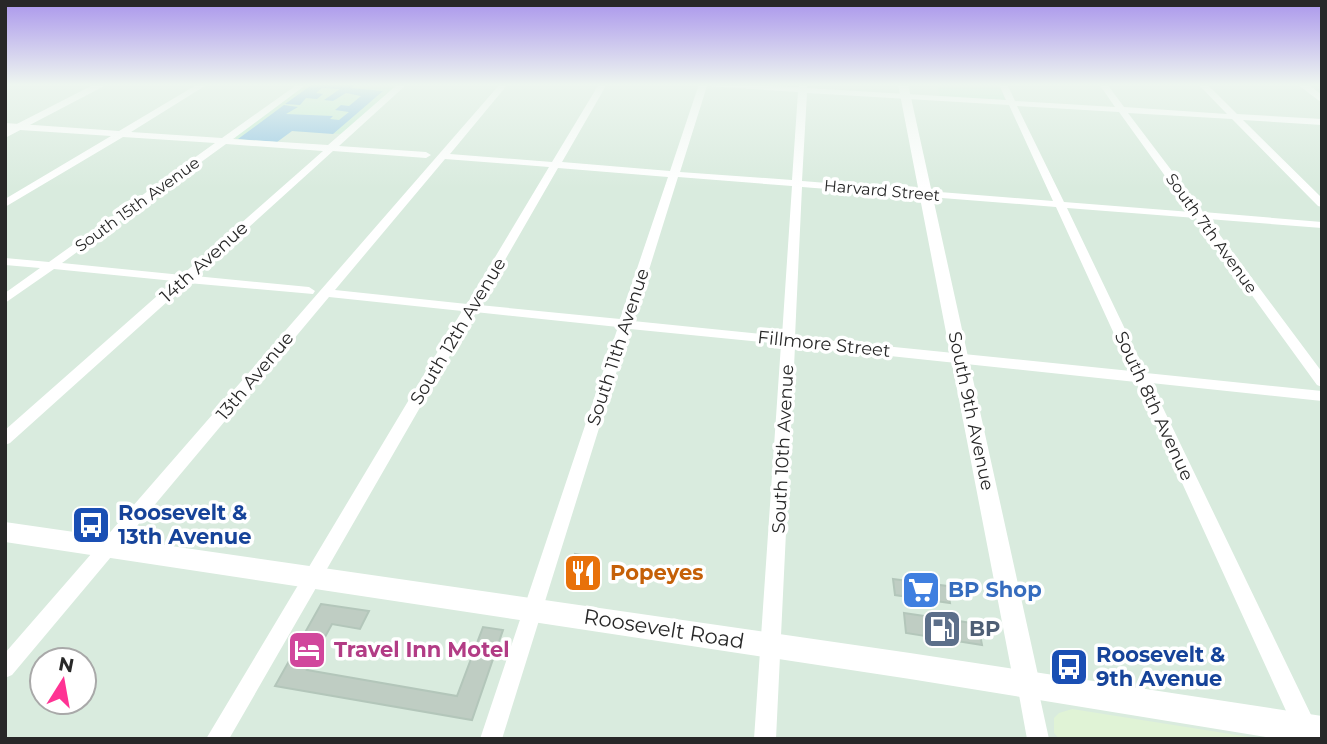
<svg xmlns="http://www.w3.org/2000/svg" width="1327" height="744" font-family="Montserrat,sans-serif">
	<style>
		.education { fill: #c8eed6 }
		.medical { fill: #e0f3d6 }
		.green { fill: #93c6e4 }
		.building { fill: #bfcdc3; stroke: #b3c6ba; stroke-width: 2 }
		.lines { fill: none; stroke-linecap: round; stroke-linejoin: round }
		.minor { fill: #fff; fill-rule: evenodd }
		.tertiary { fill: #fff; fill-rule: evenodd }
		.secondary { fill: #fff; fill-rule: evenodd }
		.labels { text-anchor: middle; stroke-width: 7; stroke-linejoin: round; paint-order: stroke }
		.far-street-label { font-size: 16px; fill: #282828; stroke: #fff }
		.street-label { font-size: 18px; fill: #282828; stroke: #fff }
		.near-transit-label { font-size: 21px; font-weight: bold; fill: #164399; stroke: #fff; text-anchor: start }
		.near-food-label { font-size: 21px; font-weight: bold; fill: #c56008; stroke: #fff; text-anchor: start }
		.near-shop-label { font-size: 21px; font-weight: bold; fill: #366cbe; stroke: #fff; text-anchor: start }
		.near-street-label { font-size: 21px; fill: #282828; stroke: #fff }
		.near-service-label { font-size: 21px; font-weight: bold; fill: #4e5e75; stroke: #fff; text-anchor: start }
		.near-hotel-label { font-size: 21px; font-weight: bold; fill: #b23c85; stroke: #fff; text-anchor: start }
	</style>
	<rect width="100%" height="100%" fill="#d9ebde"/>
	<path class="education" d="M307,84H398L343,134L292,131L277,142L236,139L235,136Z
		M937,84H999L1005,100L940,96Z"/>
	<path class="medical" d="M1072,709L1262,739H1059L1054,733V718L1059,713Z"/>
	<path class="green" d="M313,84L355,85L351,88L383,91L333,134L292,131L277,142L238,139L284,105L298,107L286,114L333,116L330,119L339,120L349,112L335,110L341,105L349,106L361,96L346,93L333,101L324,100L340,89L322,88L316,93L323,94L317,99L306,98L300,105L285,104Z"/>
	<path class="building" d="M575,554L594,557L593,560L600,561L593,589L566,585Z
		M893,579L947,586L950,603L895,595Z
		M321,604L369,611L360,629L332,624L307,670L457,696L483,627L503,630L472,720L275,686Z
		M904,613L978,624L982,645L906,633Z"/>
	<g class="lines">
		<path class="minor" d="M198,84H208L131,132L222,138L298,84H307L233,139L328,145L398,84H407L339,146L426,152L431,155L426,158L333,151L195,276L309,287L315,291L313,294L188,283L10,443L5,445V430L174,281L54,269L5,303V293L40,268L5,265V258L49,262L215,143L123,137L5,207V199L111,136L5,129V123L119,131ZM226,144L323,151L182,275L62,263Z
			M500,84H508L450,154L552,162L599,84H607L562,162L670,171L699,84L799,87V84H807V88L1006,100L999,84H1007L1015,101L1115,107L1099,84H1107L1124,107L1227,114L1198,84H1207L1237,114L1322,119V125L1243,120L1322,198V207L1318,206L1232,119L1128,113L1203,212L1322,222V228L1208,219L1322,372V387L1317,385L1196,218L1067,208L1146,373L1322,391V401L1151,383L1314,721L1317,729L1314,737L1308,739L1298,737L1136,382L795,346L776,739H754L781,344L630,329L502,739H480L618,327L475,312L229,739H206L462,311L329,297L12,675L5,678V653ZM707,86L798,92L792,180L680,172ZM807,93L1009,105L1053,201L802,181ZM1017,106L1119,112L1191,212L1064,202ZM445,159L549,167L467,304L335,290ZM558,168L668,177L620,319L479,305ZM678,177L792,186L782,336L633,321ZM802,187L1056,207L1131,371L795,337Z
			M1027,674L1034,677L1037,684L1049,739H1027L1017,684L1020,677Z"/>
		<path class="tertiary" d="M95,84H108L5,138V130Z
			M898,84H908L1040,684L1036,693L1027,697L1018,693L1014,684Z
			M1297,84H1308L1322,95V103Z"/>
		<path class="secondary" d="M5,522L910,653L1322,716V739H1278L910,679L5,542Z"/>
	</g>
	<linearGradient id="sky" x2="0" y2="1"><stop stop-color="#aa96ec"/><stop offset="0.45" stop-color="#eef6f0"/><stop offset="1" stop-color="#eef6f0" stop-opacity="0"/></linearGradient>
	<rect width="1327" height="188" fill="url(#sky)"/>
	<defs>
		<symbol id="bus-square" viewBox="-11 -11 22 22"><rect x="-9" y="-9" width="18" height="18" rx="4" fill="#1a4fb4" stroke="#fff"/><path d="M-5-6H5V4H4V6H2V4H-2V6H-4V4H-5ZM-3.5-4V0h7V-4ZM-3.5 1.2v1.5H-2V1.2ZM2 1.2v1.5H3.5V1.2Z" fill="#fff"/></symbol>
		<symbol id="restaurant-square" viewBox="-11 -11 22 22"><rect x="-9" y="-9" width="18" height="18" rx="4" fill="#e8710a" stroke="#fff"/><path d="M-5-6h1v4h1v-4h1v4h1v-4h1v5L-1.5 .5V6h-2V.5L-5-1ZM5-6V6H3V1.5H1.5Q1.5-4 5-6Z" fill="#fff"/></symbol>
		<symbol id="supermarket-square" viewBox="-11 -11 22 22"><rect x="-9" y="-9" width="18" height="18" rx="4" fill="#3f7fe0" stroke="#fff"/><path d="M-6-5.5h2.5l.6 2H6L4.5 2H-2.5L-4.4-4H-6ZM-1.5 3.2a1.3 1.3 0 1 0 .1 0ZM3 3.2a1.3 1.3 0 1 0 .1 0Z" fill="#fff"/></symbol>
		<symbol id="fuel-square" viewBox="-11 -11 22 22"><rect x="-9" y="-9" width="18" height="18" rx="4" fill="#5c6f8a" stroke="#fff"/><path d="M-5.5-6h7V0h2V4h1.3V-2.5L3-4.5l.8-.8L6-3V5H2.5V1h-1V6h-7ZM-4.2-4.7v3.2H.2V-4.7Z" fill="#fff"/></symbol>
		<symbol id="hotel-square" viewBox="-11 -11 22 22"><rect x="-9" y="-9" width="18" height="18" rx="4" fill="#d1479c" stroke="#fff"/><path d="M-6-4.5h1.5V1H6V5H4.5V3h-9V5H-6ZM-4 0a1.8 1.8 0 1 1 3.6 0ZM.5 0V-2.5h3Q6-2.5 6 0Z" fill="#fff"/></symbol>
	</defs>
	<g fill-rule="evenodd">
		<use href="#bus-square" x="69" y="503" width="44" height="44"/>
		<use href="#restaurant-square" x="561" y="551" width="44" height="44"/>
		<use href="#supermarket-square" x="899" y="568" width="44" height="44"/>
		<use href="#fuel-square" x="920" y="607" width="44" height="44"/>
		<use href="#hotel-square" x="285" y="628" width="44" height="44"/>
		<use href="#bus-square" x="1047" y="645" width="44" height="44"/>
	</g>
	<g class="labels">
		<g class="far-street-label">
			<text transform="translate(882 190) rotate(5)" y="6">Harvard Street</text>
			<text transform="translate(137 204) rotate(-36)" y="6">South 15th Avenue</text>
			<text transform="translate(1212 233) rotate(54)" y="6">South 7th Avenue</text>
		</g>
		<g class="street-label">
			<text transform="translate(204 262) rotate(-42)" y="6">14th Avenue</text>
			<text transform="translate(458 331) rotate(-59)" y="6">South 12th Avenue</text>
			<text transform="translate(824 344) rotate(6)" y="6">Fillmore Street</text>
			<text transform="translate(618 347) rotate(-72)" y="6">South 11th Avenue</text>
			<text transform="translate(255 376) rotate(-50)" y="6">13th Avenue</text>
			<text transform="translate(1154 406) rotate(65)" y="6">South 8th Avenue</text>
			<text transform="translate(971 411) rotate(78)" y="6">South 9th Avenue</text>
			<text transform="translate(783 449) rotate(-87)" y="6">South 10th Avenue</text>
		</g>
		<g class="near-transit-label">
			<text x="118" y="520">Roosevelt &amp;<tspan x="118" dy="24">13th Avenue</tspan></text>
			<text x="1096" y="662">Roosevelt &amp;<tspan x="1096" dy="24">9th Avenue</tspan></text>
		</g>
		<g class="near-food-label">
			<text x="610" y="580">Popeyes</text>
		</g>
		<g class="near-shop-label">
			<text x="948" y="597">BP Shop</text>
		</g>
		<g class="near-street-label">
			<text transform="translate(664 629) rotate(9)" y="7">Roosevelt Road</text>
		</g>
		<g class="near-service-label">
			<text x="969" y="636">BP</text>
		</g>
		<g class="near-hotel-label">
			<text x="334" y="657">Travel Inn Motel</text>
		</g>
	</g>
	<rect width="1327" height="744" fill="none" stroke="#282828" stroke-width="14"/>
	<g transform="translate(63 681) rotate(11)"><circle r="33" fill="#ffffff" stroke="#a9a9a9" stroke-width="2"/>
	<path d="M0-5L12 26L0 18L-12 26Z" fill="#ff3394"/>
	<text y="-10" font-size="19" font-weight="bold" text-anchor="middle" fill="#282828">N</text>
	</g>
</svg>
